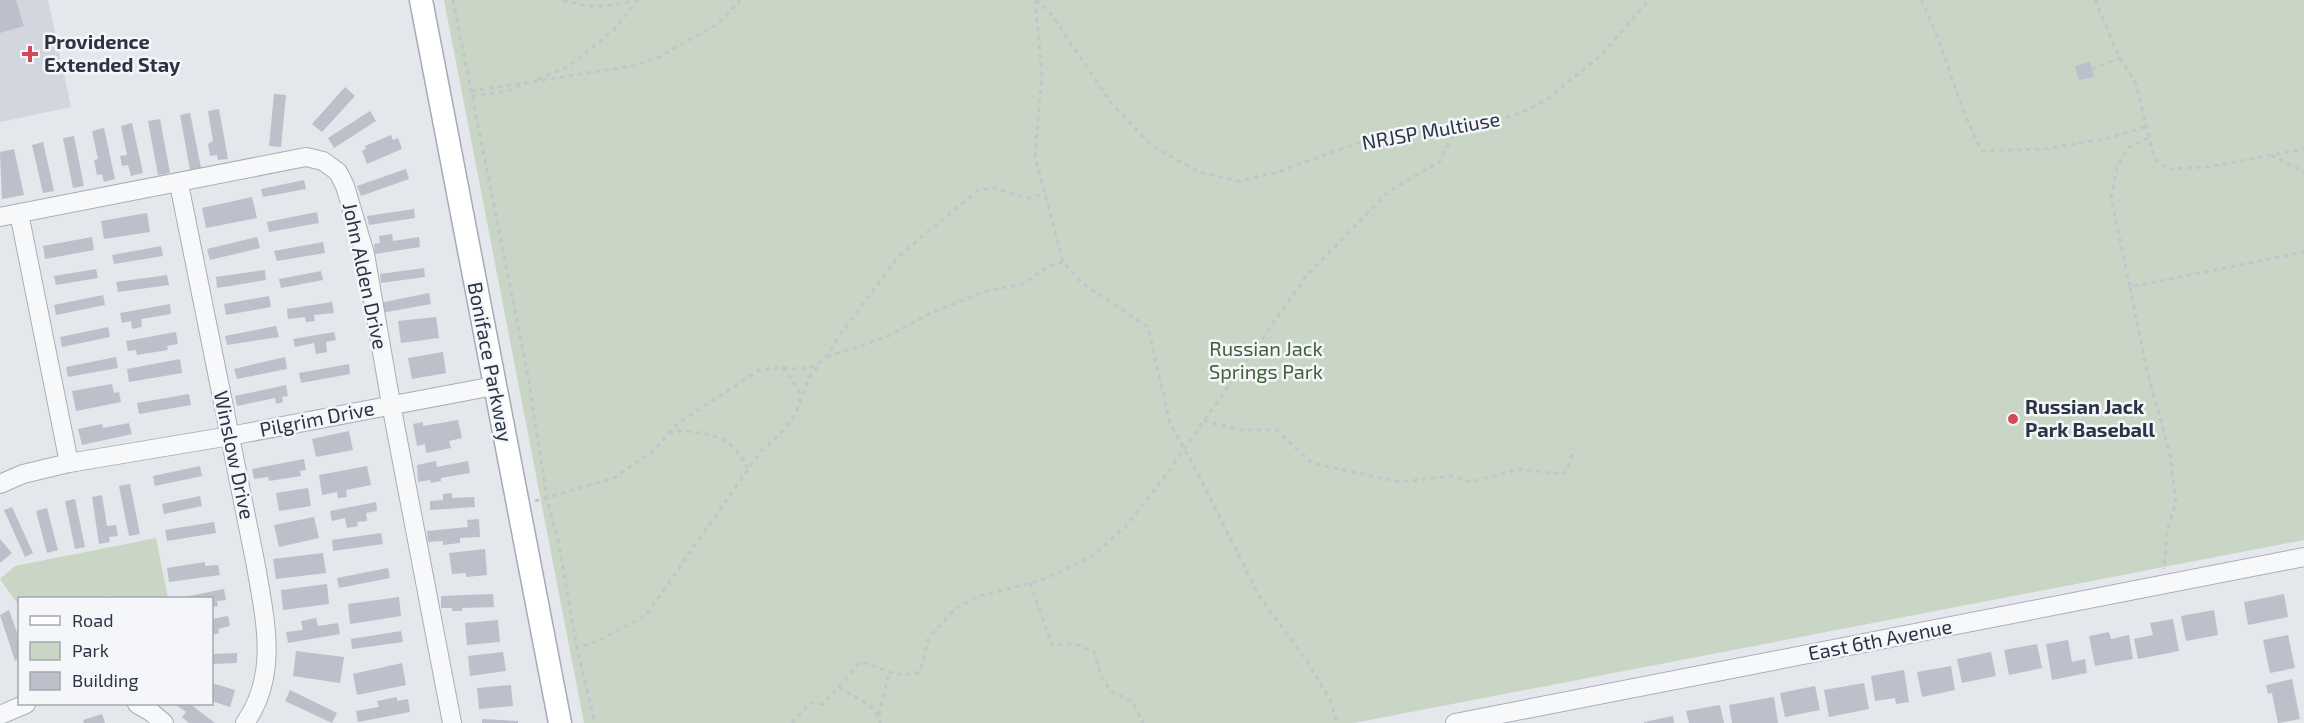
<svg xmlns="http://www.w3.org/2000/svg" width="2304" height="723" font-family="'Exo 2',sans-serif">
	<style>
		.built { fill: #d2d6de }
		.green { fill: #c9d6c5 }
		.building { fill: #bbc0ca }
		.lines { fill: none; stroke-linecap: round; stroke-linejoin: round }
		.minor-casing { stroke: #a9aeb7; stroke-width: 20 }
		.major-casing { stroke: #a3abb8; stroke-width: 25 }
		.path { stroke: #c2c5cb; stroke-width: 3; stroke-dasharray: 4.5 4.5; stroke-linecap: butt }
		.minor { stroke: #f7f8fa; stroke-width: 18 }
		.major { stroke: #fff; stroke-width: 22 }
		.poi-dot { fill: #d1495b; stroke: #f4f6f9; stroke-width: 2 }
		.labels { text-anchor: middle; stroke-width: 5; stroke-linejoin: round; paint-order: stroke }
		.poi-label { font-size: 20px; font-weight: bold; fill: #2b3445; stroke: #f4f6f9; text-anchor: start }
		.street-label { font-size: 20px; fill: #2b3445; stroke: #f4f6f9 }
		.park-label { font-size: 20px; fill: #3f6138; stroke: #f4f6f9 }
	</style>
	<rect width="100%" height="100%" fill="#e4e7ec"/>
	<path class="built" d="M0,0H48L71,107L0,122Z"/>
	<path class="green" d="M444,0H2304V540L1354,723H584Z
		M156,538L168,598H115L106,596L104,598H20L19,606L0,579L15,566Z"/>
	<path class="building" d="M0,0H16L24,26L0,33Z
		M2090,62L2094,77L2079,80L2075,66Z
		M345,87L355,96L322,132L312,124Z
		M274,94L286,95L281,147L269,146Z
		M219,109L228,159L218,160L217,155L210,156L208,144L213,141L208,111Z
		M370,111L376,121L334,148L328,138Z
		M190,113L201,168L190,170L180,115Z
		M160,119L170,173L158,175L148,121Z
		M132,123L143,173L131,176L128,165L122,166L120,156L127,155L121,126Z
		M104,128L115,179L104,182L102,174L97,175L94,160L98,159L92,131Z
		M391,135L393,140L398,138L402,149L367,164L362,151L366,149L365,146Z
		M74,136L84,186L73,188L63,138Z
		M43,142L54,191L43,193L32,145Z
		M14,149L24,195L2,199L0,152Z
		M406,169L409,179L361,196L357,186Z
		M304,180L306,189L263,197L261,189Z
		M252,197L257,218L206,228L202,208Z
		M414,209L415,218L369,225L367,216Z
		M317,212L319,223L269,232L267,222Z
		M147,213L150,232L104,239L101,221Z
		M392,234L393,241L419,237L420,247L375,254L374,244L380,243L379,236Z
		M92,237L94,250L45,259L43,246Z
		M257,237L260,248L210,260L207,249Z
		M323,242L325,253L277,261L274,251Z
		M161,246L163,256L114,264L112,255Z
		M424,268L425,277L381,283L380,274Z
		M96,269L98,278L56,285L54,276Z
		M265,270L266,280L217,288L216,277Z
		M321,271L323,280L281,288L279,279Z
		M167,275L169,285L118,292L116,282Z
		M429,293L431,304L381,313L379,303Z
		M103,295L105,305L56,315L54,305Z
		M269,296L271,307L226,315L224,304Z
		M332,302L334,313L314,315L315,321L306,322L305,317L288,319L287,309Z
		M170,304L171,314L141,319L142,327L132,329L131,321L122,323L120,313Z
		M436,317L439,338L401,343L398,321Z
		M276,326L279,337L227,345L225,336Z
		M108,327L110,337L62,347L60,337Z
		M176,332L178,344L167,346L168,350L137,355L136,350L128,351L126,341Z
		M334,332L336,340L326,342L327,352L316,354L314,343L295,347L293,339Z
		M443,352L446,373L412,379L408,358Z
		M116,357L118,368L68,377L66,367Z
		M285,357L287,369L237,379L234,369Z
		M180,359L182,373L129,382L127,369Z
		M349,364L350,374L301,383L299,373Z
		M112,384L114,393L119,392L121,402L76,411L72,391Z
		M286,385L288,396L282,397L283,402L276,404L275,398L237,406L235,396Z
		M189,394L191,405L139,414L137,403Z
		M458,420L462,438L449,441L451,448L426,453L425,444L417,446L413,424L423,422V426Z
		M129,423L132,434L82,445L78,429L102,424L103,428Z
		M349,431L353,450L316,457L312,439Z
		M304,459L306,470L300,471L301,476L269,481L268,477L254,479L252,469Z
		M436,461L437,467L468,461L470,473L441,478V481L431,483L430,480L418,482L417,465Z
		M200,466L202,476L155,486L153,476Z
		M367,466L371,485L346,490L347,497L338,498L337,492L322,495L319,475Z
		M130,484L140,534L129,536L119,486Z
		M308,488L311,506L279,511L276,493Z
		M452,493V498L474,497L475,507L430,510V501L443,500V494Z
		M102,495L107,526L116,525L118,536L109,537L110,542L99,544L92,497Z
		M200,496L202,506L164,514L162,504Z
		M75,499L85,547L75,549L65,501Z
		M376,502L377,511L366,513L367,521L357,522L358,526L347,528L345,518L332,521L330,511Z
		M12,507L33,553L25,557L4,510Z
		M47,508L58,550L47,553L36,511Z
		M314,517L319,538L279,547L274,525Z
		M479,519L480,537L460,538V543L443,545V541L428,542L427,531L468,527L467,520Z
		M214,522L216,533L167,541L165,530Z
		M381,533L383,544L333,551L332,540Z
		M0,539L12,553L0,563Z
		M485,549L487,575L466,577V573L452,574L449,553Z
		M323,553L326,573L276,579L273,559Z
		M205,562V566L218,565L220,575L169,582L167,568Z
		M388,568L390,578L339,588L337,578Z
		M327,584L329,604L283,610L281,590Z
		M224,589L226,600L217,601L218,606L212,607V598H180Z
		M493,594L494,607L462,608V611H452V608H441V596Z
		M2284,594L2288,617L2248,625L2244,602Z
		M399,597L401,616L350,624L348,604Z
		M9,610L20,641V659L15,661L0,615Z
		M2214,610L2218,635L2186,641L2181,616Z
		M228,616L230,626L218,629L219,633L212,635V619Z
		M316,618L318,626L338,623L340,634L288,643L286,632L303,630L301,621Z
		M2173,619L2179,651L2138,659L2134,639L2153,635L2150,623Z
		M498,620L500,642L467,645L465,623Z
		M401,631L403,642L352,649L351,639Z
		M2109,632L2111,639L2129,635L2133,659L2095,666L2089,636Z
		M2288,635L2295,668L2270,673L2263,640Z
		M2068,640L2072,662L2085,659L2087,673L2052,680L2046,644Z
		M2037,644L2042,668L2009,675L2004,650Z
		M296,651L344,657L340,683L293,676Z
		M503,652L506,671L470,676L468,656Z
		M1991,652L1996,676L1962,683L1957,659Z
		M237,653V663L212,664V654Z
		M402,663L406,685L357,695L353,674Z
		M1951,666L1955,690L1922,697L1917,672Z
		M1904,670L1909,702L1896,704L1895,698L1875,701L1871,676Z
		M2292,679L2300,719L2278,723L2272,693L2268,694L2266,685Z
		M212,683L235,690L230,707L212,701Z
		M1864,683L1869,709L1829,717L1824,690Z
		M511,685L513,706L479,709L477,688Z
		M1815,686L1820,710L1785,717L1780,693Z
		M290,690L337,713L332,723L285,701Z
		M397,697V701L408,699L410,712L358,722L356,711L379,707L377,701Z
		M1774,697L1778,723H1732L1729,705Z
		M175,704H190L215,723H189L182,717L186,712Z
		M1720,705L1724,723H1689L1686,711Z
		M102,714L105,723H84L83,720Z
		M1673,716L1674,723H1644V722Z
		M482,719L518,721V723H482Z"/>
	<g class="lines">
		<defs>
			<path id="minor" d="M179,184L256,566C265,620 279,674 245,723
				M19,213L69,463
				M0,217L306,157L323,161L338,172L345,186L365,254L391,404L452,723
				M0,484L23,474L69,463L230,436L494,386
				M137,704L151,712L164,723
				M0,715L26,704
				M1455,723L2304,557"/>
			<path id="major" d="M421,0L560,723"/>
		</defs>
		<use href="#minor" class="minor-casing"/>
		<use href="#major" class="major-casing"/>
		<path class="path" d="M453,0L528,376L547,499L558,540L577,648L595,723
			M563,0C591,9 610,7 637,0
			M1035,0L1042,74L1035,156L1063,262L1082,283L1148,327L1170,423L1199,476L1259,596L1309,664L1330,700L1337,723
			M1036,0L1049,11L1112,104L1152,146L1199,172L1239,181L1275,173L1372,138L1490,123L1525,111L1549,98L1601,55L1649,0
			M1921,0C1946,49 1956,103 1982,151L2044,149L2109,138L2145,127
			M2095,0L2117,52L2136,84L2154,158L2167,169L2208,167L2304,149
			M2092,69L2120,58
			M538,79L569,66L614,30L638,0
			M471,91L632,66L657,58L718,24L740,0
			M472,96L511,90L526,84
			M2148,138L2127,148L2117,168L2111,198L2130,287L2304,252
			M2271,155L2304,172
			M2130,287L2146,367L2170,454L2176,503L2167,531L2164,569
			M827,357L886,337L935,311L989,290L1023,284L1049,266L1063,262
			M783,368C814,371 824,365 838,337L899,256L977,191L993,188L1027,198L1045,194
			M800,403L809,377L818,366
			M1204,421L1241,430H1276L1312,463L1400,482L1451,476L1471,482L1519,469L1563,474L1568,469L1574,449
			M669,434C677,430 683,431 692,432C722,435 734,442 749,470
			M535,501L614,478L653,451L677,424L759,370L782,367C787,374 796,384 799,392C806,412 775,439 761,451L646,615L598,641L577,648
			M1030,583L1052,645L1076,644L1094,652L1102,679L1112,692L1133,702L1143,723
			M839,687C854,699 877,702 880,723
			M879,715L889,673
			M792,723L810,703L823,704L860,662C884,667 894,680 920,672L929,637L956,608L979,596L1042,580L1094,555L1125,527L1163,479L1307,275L1388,192L1439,162L1457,127"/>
		<use href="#minor" class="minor"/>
		<use href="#major" class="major"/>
	</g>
	<g class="poi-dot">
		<path d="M27 45h6v6h6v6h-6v6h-6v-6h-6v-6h6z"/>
		<circle cx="2013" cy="419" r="6"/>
	</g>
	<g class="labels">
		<g class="poi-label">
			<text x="44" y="49">Providence<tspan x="44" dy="23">Extended Stay</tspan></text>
			<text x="2025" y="414">Russian Jack<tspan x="2025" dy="23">Park Baseball</tspan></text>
		</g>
		<g class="street-label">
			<text transform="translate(1431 131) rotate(-10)" y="7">NRJSP Multiuse</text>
			<text transform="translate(365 276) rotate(78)" y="7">John Alden Drive</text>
			<text transform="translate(490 362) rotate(79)" y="7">Boniface Parkway</text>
			<text transform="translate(317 419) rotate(-11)" y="7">Pilgrim Drive</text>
			<text transform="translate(234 455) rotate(78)" y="7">Winslow Drive</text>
			<text transform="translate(1880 640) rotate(-11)" y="7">East 6th Avenue</text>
		</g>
		<g class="park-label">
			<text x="1266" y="356">Russian Jack<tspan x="1266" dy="23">Springs Park</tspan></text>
		</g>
	</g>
	<rect x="18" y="597" width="195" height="108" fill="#f4f6f9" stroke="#a4a8b1" stroke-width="1.5"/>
	<rect x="30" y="616" width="30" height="9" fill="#ffffff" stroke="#a4a8b1" stroke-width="1.5"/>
	<text x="72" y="627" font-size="18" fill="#2b3445">Road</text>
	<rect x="30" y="642" width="30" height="18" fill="#c9d6c5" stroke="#a4a8b1" stroke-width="1.5"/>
	<text x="72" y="657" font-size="18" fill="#2b3445">Park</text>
	<rect x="30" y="672" width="30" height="18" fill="#bbc0ca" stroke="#a4a8b1" stroke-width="1.5"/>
	<text x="72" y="687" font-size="18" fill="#2b3445">Building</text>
</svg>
